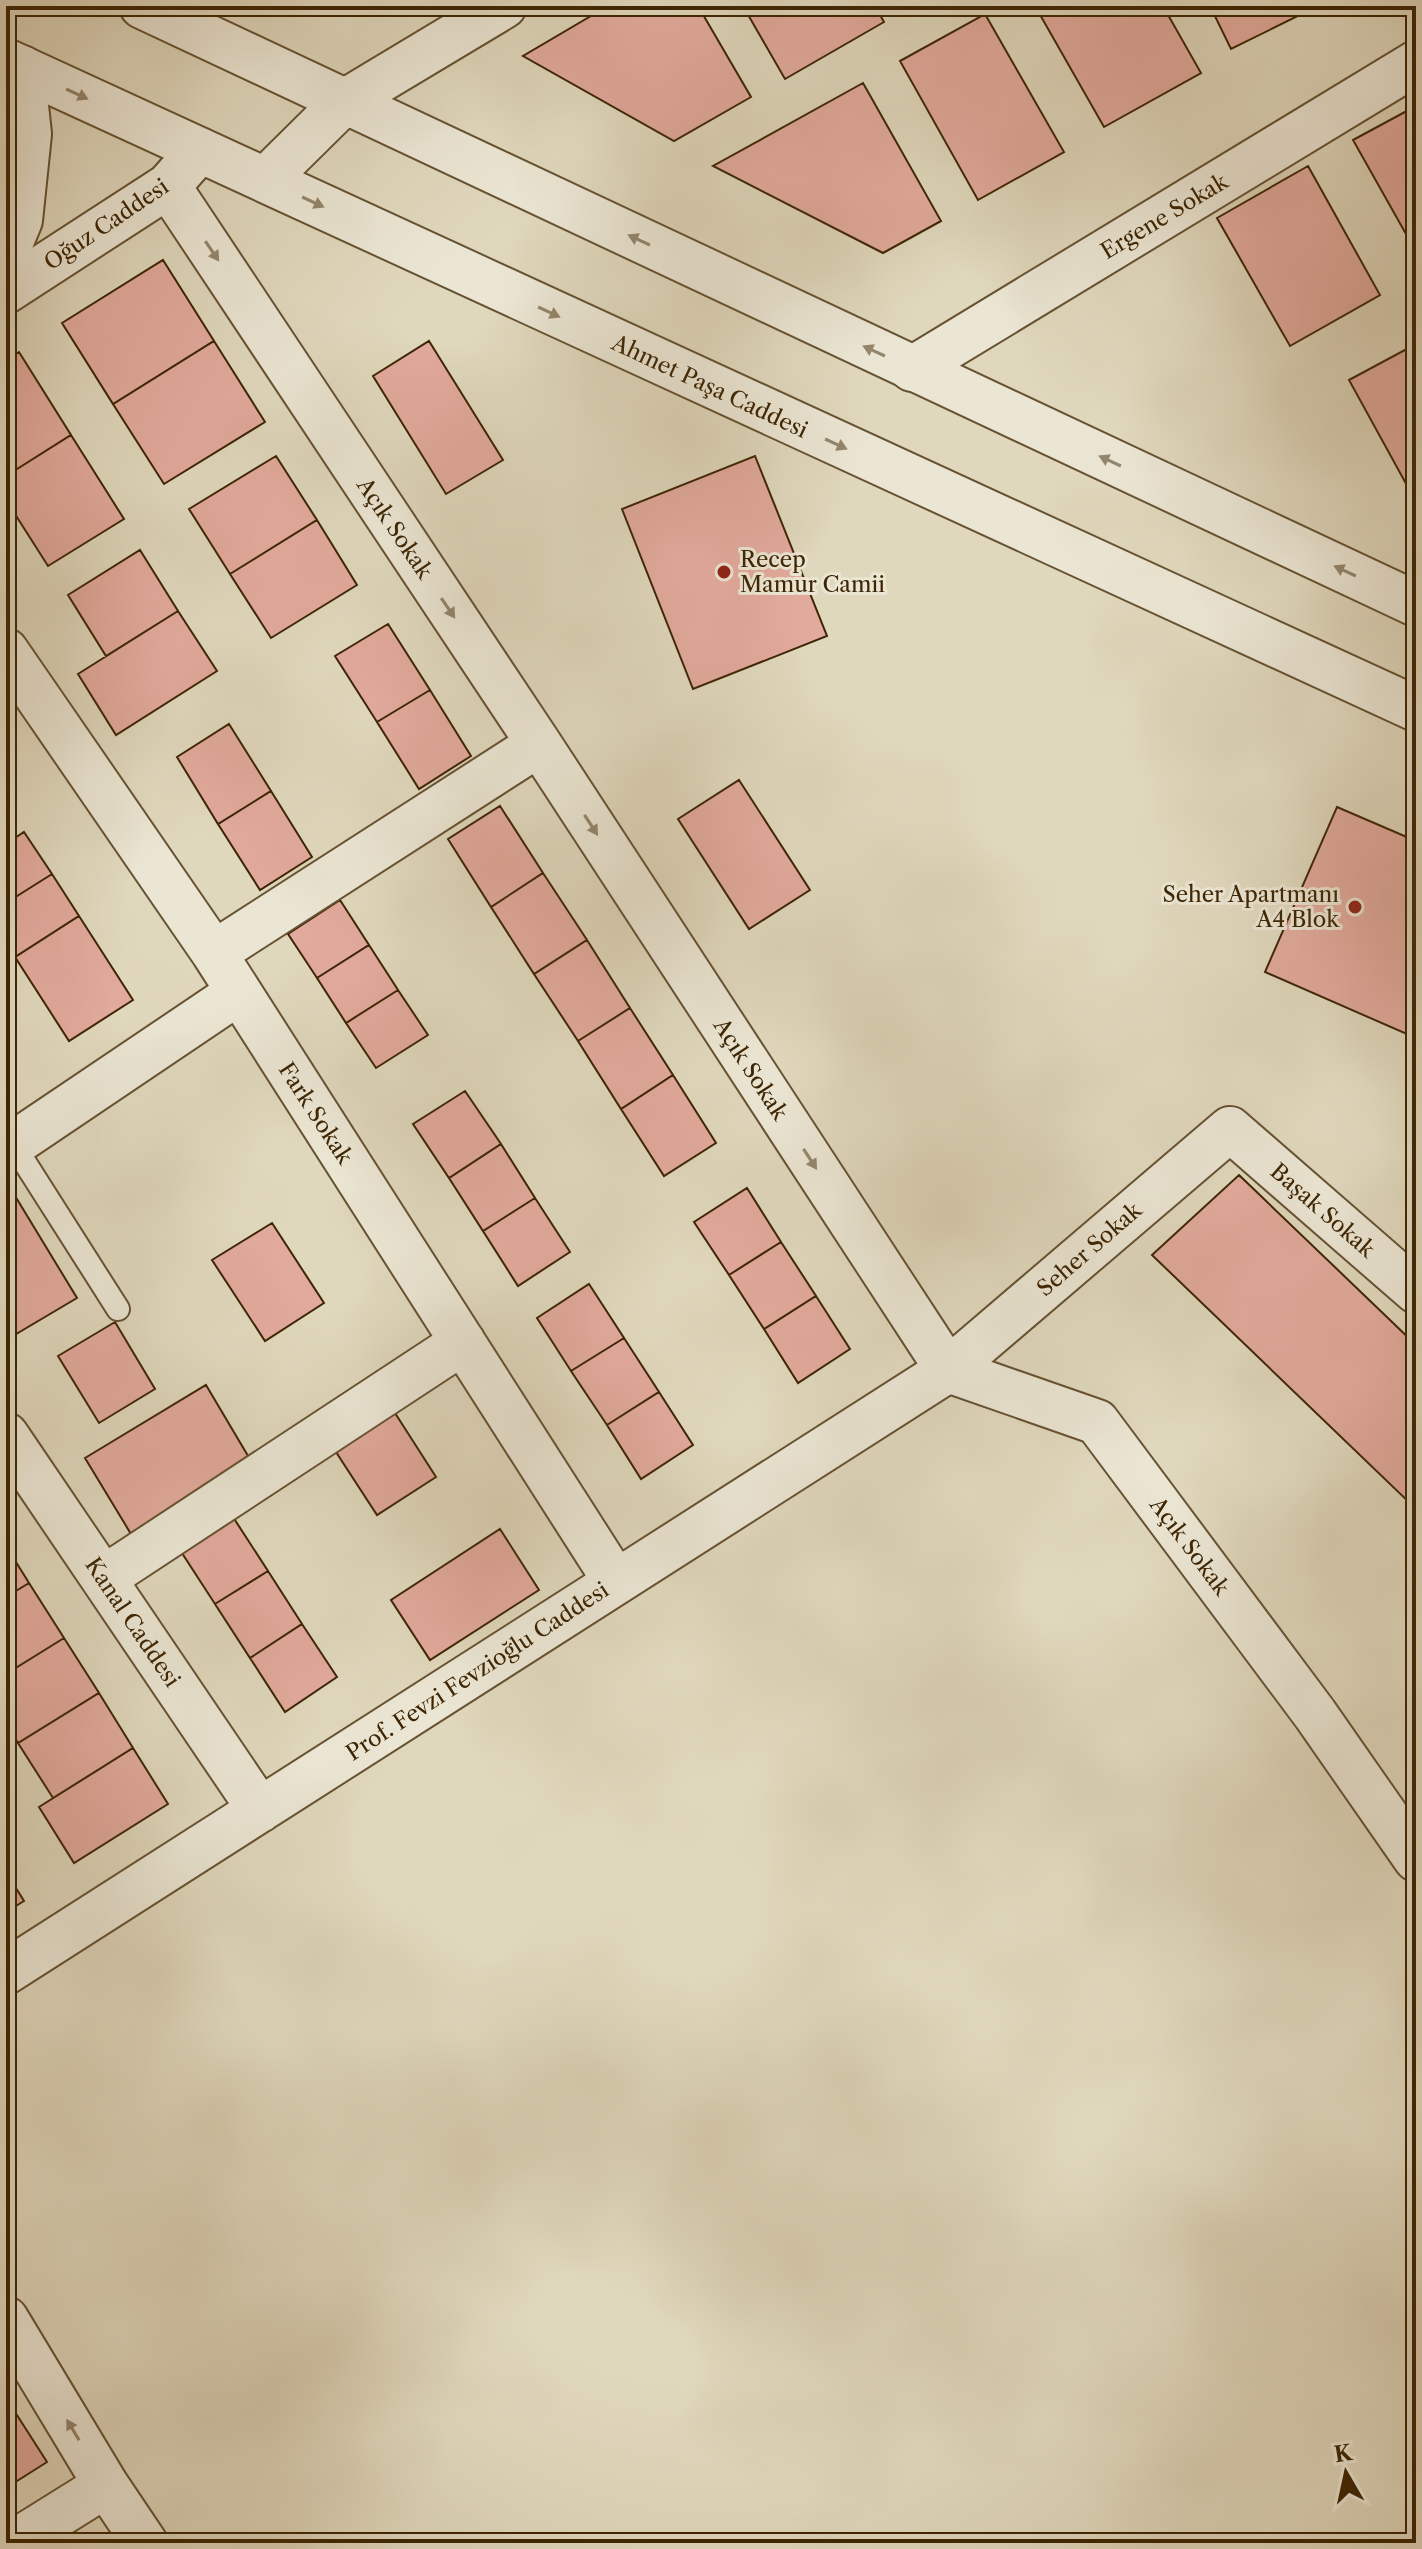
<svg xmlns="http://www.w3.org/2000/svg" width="1422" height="2549" font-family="'Libre Caslon Text',serif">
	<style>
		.building { fill: #e2aa9d; stroke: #3d2503; stroke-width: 2 }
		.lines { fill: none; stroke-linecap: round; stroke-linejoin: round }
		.service-casing { stroke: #665232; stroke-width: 26 }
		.minor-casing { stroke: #665232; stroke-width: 48 }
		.tertiary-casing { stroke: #665232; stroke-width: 48 }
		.service { stroke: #ebe6d4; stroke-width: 22 }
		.minor { stroke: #ebe6d4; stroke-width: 44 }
		.tertiary { stroke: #ebe6d4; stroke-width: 44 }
		.oneway { fill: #94866c }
		.poi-dot { fill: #8f2418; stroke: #ebe6d4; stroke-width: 3 }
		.labels { text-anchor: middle; stroke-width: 6; stroke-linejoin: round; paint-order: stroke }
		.street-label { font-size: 22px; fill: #3d2503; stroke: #ebe6d4 }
		.poi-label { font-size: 22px; fill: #3d2503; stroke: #ebe6d4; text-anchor: start }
	</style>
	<rect width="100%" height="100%" fill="#e0d8bd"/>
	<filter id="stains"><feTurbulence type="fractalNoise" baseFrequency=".0025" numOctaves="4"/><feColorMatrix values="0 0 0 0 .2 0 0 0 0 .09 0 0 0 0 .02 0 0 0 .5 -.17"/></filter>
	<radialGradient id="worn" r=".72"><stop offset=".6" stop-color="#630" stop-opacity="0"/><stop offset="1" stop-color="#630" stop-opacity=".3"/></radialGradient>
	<path class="building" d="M608,6H698L751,97L674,141L523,56Z
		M743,6H875L884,22L785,79Z
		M1035,6H1163L1201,73L1104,127Z
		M1210,6H1313L1314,8L1231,49Z
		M985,14L1064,152L978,200L900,61Z
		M863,83L941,221L883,253L713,166Z
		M1416,106V250H1415L1353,140Z
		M1308,166L1380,295L1290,346L1217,218Z
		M163,260L214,341L113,404L62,323Z
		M214,341L265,422L164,484L113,404Z
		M429,341L503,460L446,494L373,376Z
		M1416,344V488L1410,491L1349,380Z
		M19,352L71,435L6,476V360Z
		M71,435L124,519L48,566L6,500V476Z
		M276,456L317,520L230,574L189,509Z
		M755,456L827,636L693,689L622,509Z
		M317,520L357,585L271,638L230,574Z
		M140,550L178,611L106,656L68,595Z
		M178,611L217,671L116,735L78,674Z
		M388,624L430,690L377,722L335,656Z
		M430,690L471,756L419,789L377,722Z
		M229,724L271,791L218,824L177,757Z
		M739,780L810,890L749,929L678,819Z
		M271,791L312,857L260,890L218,824Z
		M500,806L543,873L491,907L448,839Z
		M1337,807L1416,841V1038L1265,972Z
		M24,832L52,874L6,903V844Z
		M543,873L587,940L534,974L491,907Z
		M52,874L79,916L15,957L6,943V903Z
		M340,900L369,945L317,978L288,934Z
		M79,916L133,1000L69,1041L15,957Z
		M587,940L630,1008L578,1041L534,974Z
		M369,945L398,990L346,1023L317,978Z
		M398,990L428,1035L376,1068L346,1023Z
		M630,1008L673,1075L621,1109L578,1041Z
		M673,1075L716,1143L664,1176L621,1109Z
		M465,1091L501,1144L449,1178L413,1124Z
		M501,1144L535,1198L483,1231L449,1178Z
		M1239,1175L1416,1345V1509L1152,1255Z
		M6,1181L77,1298L6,1340Z
		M747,1188L781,1242L729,1275L694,1222Z
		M535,1198L570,1252L518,1286L483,1231Z
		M272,1223L324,1303L265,1341L212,1260Z
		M781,1242L816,1296L764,1329L729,1275Z
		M589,1284L624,1338L571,1371L537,1318Z
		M816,1296L850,1349L798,1383L764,1329Z
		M115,1322L155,1389L99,1423L58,1356Z
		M624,1338L659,1392L607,1425L571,1371Z
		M206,1385L251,1461L131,1534L85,1458Z
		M659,1392L693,1445L641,1479L607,1425Z
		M395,1413L436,1477L377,1515L336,1452Z
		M233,1517L268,1571L215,1604L180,1550Z
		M500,1529L539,1590L430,1660L391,1600Z
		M6,1546L29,1583L6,1597Z
		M268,1571L302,1624L250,1658L215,1604Z
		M29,1583L64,1638L6,1674V1597Z
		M302,1624L337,1677L285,1712L250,1658Z
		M64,1638L99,1693L18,1743L6,1723V1674Z
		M99,1693L133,1748L53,1798L18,1743Z
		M133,1748L168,1804L74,1863L39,1807Z
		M6,1872L24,1901L6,1912Z
		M6,2398L47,2462L6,2488Z"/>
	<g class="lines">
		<defs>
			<path id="service" d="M13,1144L118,1309"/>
			<path id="minor" d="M344,102L504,6
				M168,186L539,744L948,1370L1097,1422L1315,1714L1416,1859
				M6,254L20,220L29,134L22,68
				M912,369L1416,63
				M6,651L214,953L616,1582
				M214,953L539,744
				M6,1149L239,992
				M6,1435L260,1810
				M104,1578L463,1342
				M6,1972L948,1370L1230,1129L1416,1291
				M6,2319L106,2485L145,2543
				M13,2543L106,2485"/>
			<path id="tertiary" d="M142,6L1416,604
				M6,61L1416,709
				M265,180L344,102
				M6,291L168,186L200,150"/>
		</defs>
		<use href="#service" class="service-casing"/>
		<use href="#minor" class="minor-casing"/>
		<use href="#tertiary" class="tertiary-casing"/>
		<use href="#service" class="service"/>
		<use href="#minor" class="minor"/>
		<use href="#tertiary" class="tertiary"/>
	</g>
	<defs><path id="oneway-solid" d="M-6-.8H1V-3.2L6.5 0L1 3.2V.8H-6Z" transform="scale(2)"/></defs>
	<g class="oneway">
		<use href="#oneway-solid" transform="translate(77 94) rotate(25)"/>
		<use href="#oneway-solid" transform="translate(313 202) rotate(25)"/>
		<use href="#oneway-solid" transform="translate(639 240) rotate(-155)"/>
		<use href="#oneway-solid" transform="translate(212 251) rotate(56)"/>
		<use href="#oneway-solid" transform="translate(549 312) rotate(25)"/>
		<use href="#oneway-solid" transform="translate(874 351) rotate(-155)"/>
		<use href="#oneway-solid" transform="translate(836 444) rotate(25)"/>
		<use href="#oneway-solid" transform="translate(1110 461) rotate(-155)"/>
		<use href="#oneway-solid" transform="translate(1345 571) rotate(-155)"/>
		<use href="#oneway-solid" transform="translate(448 608) rotate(56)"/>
		<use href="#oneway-solid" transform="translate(591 825) rotate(57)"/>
		<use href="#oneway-solid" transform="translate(810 1159) rotate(57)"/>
		<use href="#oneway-solid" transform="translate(73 2430) rotate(-121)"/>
	</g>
	<g class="poi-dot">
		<circle cx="724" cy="572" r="8"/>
		<circle cx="1355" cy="907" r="8"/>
	</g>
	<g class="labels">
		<g class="street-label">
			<text transform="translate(1164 216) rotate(-31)" y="8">Ergene Sokak</text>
			<text transform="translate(106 224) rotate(-34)" y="8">Oğuz Caddesi</text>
			<text transform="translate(710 386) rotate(25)" y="8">Ahmet Paşa Caddesi</text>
			<text transform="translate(395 528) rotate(56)" y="8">Açık Sokak</text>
			<text transform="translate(751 1069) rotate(57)" y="8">Açık Sokak</text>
			<text transform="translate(316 1113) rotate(57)" y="8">Fark Sokak</text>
			<text transform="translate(1323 1210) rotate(41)" y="8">Başak Sokak</text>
			<text transform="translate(1089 1249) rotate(-41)" y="8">Seher Sokak</text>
			<text transform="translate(1190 1546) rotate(53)" y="8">Açık Sokak</text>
			<text transform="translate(133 1622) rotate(56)" y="8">Kanal Caddesi</text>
			<text transform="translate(477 1671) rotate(-33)" y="8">Prof. Fevzi Fevzioğlu Caddesi</text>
		</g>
		<g class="poi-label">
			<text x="740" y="567">Recep<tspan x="740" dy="25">Mamur Camii</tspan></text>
			<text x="1339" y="902" text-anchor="end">Seher Apartmanı<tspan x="1339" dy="25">A4 Blok</tspan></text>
		</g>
	</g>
	<rect width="1422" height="2549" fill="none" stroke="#e0d8bd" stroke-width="32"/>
	<rect x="8" y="8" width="1406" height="2533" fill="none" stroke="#3d2503" stroke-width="4"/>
	<rect x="16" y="16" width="1390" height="2517" fill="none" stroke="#3d2503" stroke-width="2"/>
	<g transform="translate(1346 2473) rotate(351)" stroke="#ebe6d4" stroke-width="6" paint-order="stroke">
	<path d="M0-6L14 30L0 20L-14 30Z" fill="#3d2503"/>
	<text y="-12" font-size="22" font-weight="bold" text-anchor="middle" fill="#3d2503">K</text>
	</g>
	<rect width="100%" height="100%" filter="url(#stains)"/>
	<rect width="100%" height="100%" fill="url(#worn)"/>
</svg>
